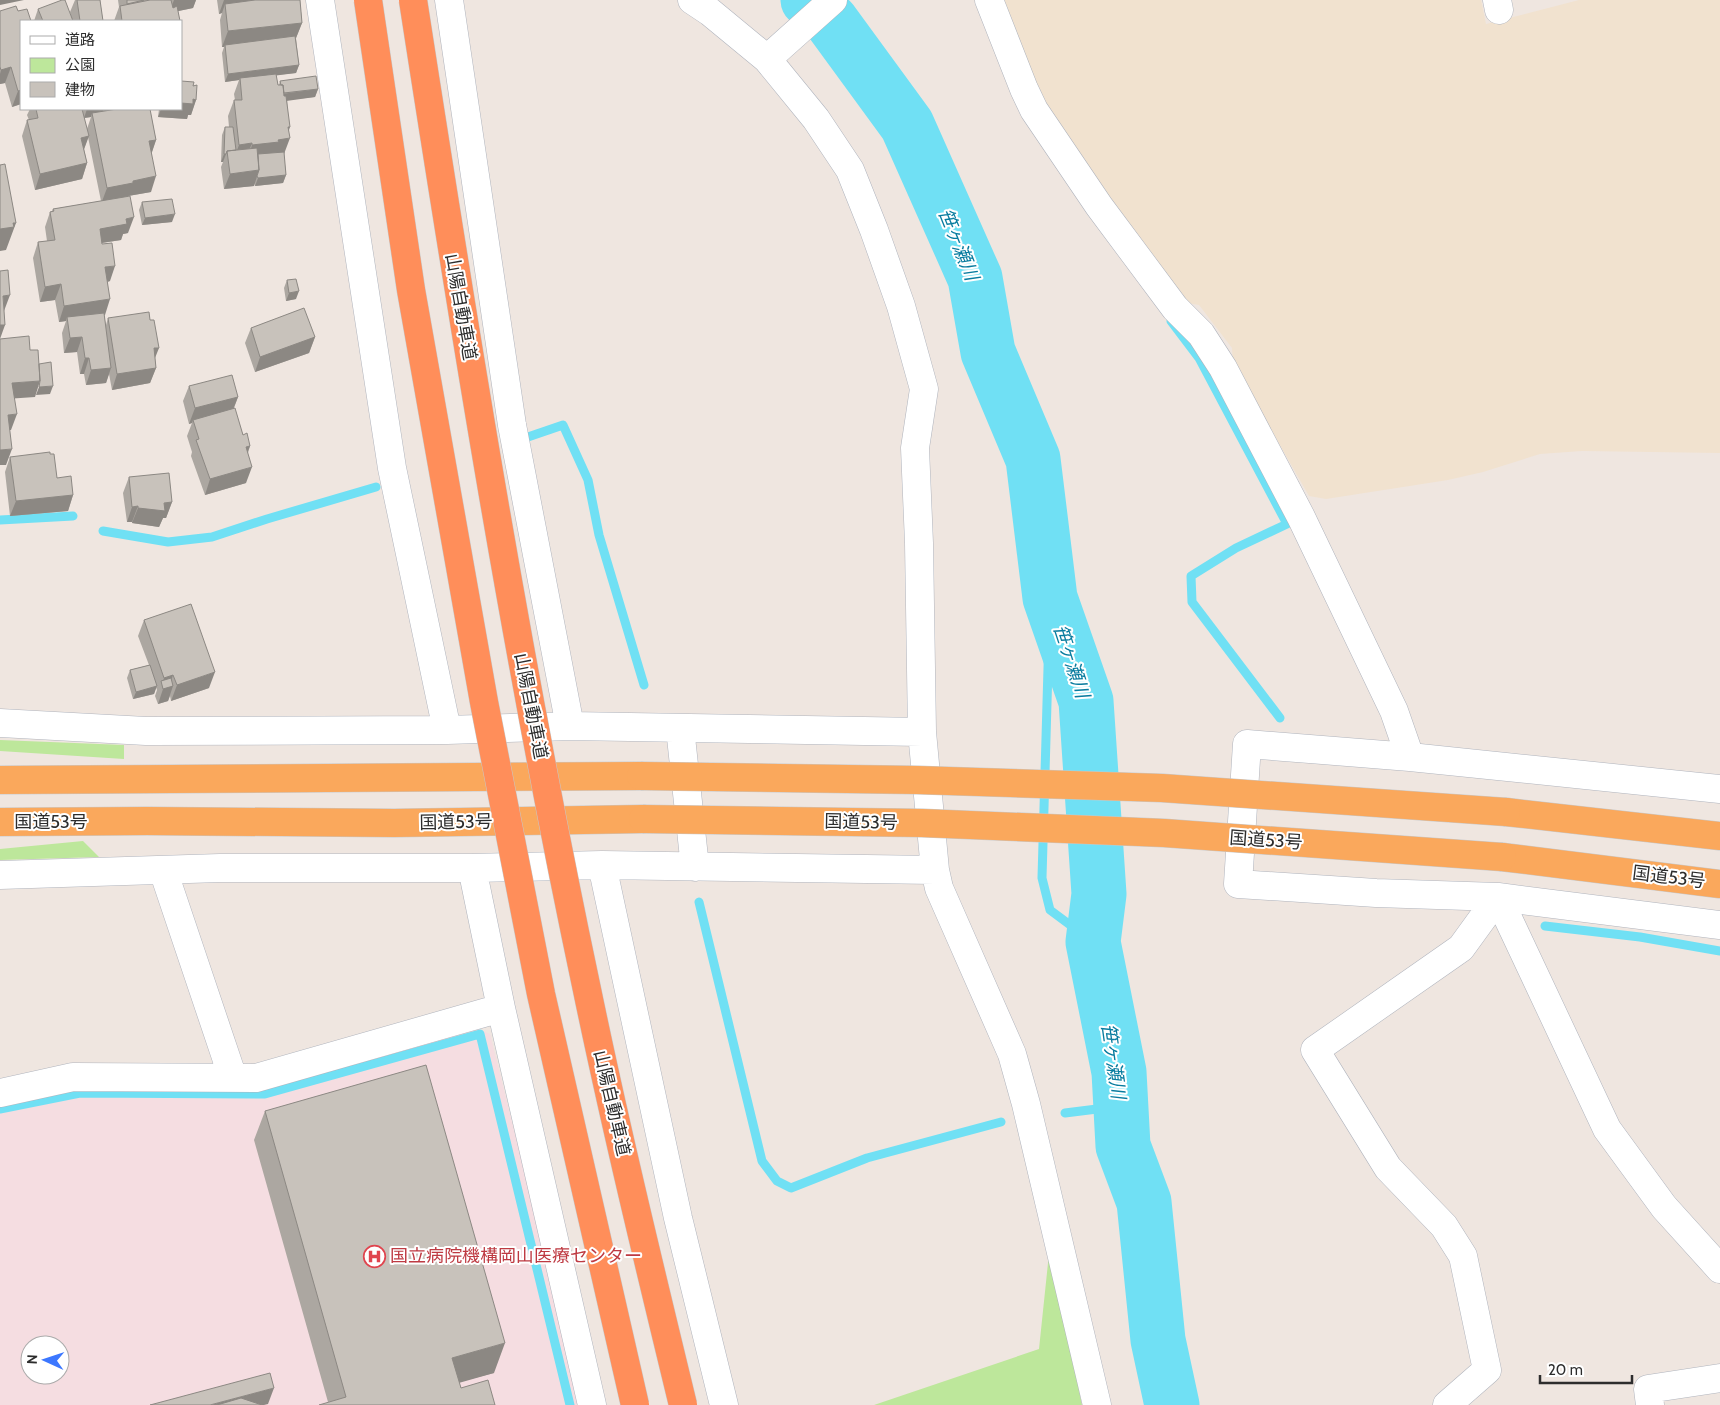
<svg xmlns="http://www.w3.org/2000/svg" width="1720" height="1405" font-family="Cabin,'Noto Sans JP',sans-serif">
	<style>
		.education { fill: #f1e2cf }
		.medical { fill: #f5dde1; fill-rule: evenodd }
		.green { fill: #bde79b }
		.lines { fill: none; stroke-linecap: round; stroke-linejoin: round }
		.stream { stroke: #70e0f4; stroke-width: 9 }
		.river { stroke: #70e0f4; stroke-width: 55 }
		.minor-casing { stroke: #b0b4bd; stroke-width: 29 }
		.trunk-casing { stroke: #c8c8c8; stroke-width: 29 }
		.minor { stroke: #fff; stroke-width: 28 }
		.trunk { stroke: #faa85c; stroke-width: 28 }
		.trunk-bridge-casing { stroke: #c8c8c8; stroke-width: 29; stroke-linecap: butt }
		.motorway-bridge-casing { stroke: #c8c8c8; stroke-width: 29; stroke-linecap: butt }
		.trunk-bridge { stroke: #faa85c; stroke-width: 28 }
		.motorway-bridge { stroke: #ff8e5a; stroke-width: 28 }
		.wall { fill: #aca7a1; fill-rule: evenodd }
		.shaded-wall { fill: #8c8883 }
		.building { fill: #c8c2bb; stroke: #8c8883 }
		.labels { text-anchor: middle; stroke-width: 4; stroke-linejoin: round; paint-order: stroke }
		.street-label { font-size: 18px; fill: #2d2d2d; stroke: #fff }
		.health-label { font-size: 18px; fill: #be3a42; stroke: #fff; text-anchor: start }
		.water-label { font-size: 19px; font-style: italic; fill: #087c9f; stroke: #fff }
	</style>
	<rect width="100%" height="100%" fill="#efe6e0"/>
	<path class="education" d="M1004,0H1481L1486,24L1579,0H1720V453L1582,451L1540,454L1483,472L1448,480L1326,499L1309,496L1233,363L1232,348L1199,305L1182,302L1042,103L1018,43Z"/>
	<path class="medical" d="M479,1029L490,1034L583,1405H0V1104L83,1087L265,1090ZM30,1345H60V1375H30Z"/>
	<path class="green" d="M0,740L124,745V759L0,751Z
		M83,841L99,857L0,860V849Z
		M1050,1244L1082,1405H874L1039,1349Z"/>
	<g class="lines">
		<path class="stream" d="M1171,321L1199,358L1287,524L1236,548L1191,576L1192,602L1280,718
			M525,438L563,425L588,480L599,535L644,685
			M0,520L73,516
			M103,531L168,542L212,537L267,519L376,487
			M1050,598L1042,878L1050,910L1093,942
			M699,902L762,1161L777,1181L791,1188L867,1158L1001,1122
			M1545,926L1640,937L1720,951
			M0,1109L80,1093L265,1094L480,1034L570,1405
			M1065,1113L1121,1106"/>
		<path class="river" d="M808,0L831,21L907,125L975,278L988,352L1033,459L1050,598L1086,701L1099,894L1093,942L1119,1072L1123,1146L1144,1202L1158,1340L1172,1405"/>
		<defs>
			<path id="minor" d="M320,0L392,468L447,730
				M449,0L512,425L570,726
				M692,0L710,12L767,59L816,119L850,170L874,230L901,306L924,389L915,448L919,543L922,732L935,870L939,888L1012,1054L1026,1104L1097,1405
				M989,0L1024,89L1034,110L1099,206L1175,308L1201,334L1223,368L1301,517L1394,711L1410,757
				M1497,0L1499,10
				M767,59L833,0
				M0,723L146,731L447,730L570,726L922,732
				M680,728L695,867
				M1720,789L1410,757L1247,744L1238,884L1376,893L1498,897L1607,1129L1664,1207L1720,1269
				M602,865L935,870
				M472,868L602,865L678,1218L724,1405
				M163,870L233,1078
				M0,875L220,868H472L501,1008L592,1405
				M0,1093L73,1077L256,1078L501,1008
				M1447,1405L1487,1370L1463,1256L1444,1226L1388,1168L1315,1050L1461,948L1498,897L1720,925
				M1650,1405L1648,1389L1720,1378"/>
			<path id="trunk" d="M0,780L641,776
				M1506,812L1720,836
				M0,822L147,821L394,823L643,819
				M1502,857L1720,884"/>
		</defs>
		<use href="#minor" class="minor-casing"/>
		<use href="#trunk" class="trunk-casing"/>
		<use href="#minor" class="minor"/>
		<use href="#trunk" class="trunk"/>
		<defs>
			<path id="trunk-bridge" d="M641,776L917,780L1162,788L1506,812
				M643,819L922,823L1164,833L1502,857"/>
			<path id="motorway-bridge" d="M368,0L411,290L484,702L541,994L635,1405
				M413,0C464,329 517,659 586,985C615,1125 649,1265 683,1405"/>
		</defs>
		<use href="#trunk-bridge" class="trunk-bridge-casing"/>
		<use href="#motorway-bridge" class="motorway-bridge-casing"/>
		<use href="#trunk-bridge" class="trunk-bridge"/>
		<use href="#motorway-bridge" class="motorway-bridge"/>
	</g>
	<path class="wall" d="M75,0H100L103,21H34L38,9L71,18L70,12Z
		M118,0H196L193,8L178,11L180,21H114L119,7Z
		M217,0H300L302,23L296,38L299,65L296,73L276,75L278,85H279L280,81L318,89L315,97L287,100L289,131L284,154L286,175L283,183L255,186V183L254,186L224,189L221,167L223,162H221L222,135L225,127H229L228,116L234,100H235L234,94L239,80L225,82L222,53L224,47H222L220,20L222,13L219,14Z
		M0,11L21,104L12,107L5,83L0,84Z
		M193,86L196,100L191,115H188L187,119L158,117L159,109H181Z
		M30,109H150L156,140L152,152L151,192L128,196V233L123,234L121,240L102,243L110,281L108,282L104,315L106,325L108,318L155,358L156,368L150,383L112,390L109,374L106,383L86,385L84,374H80L77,352L64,353L62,333L66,321L59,322L55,300L40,302L33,258L38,242L47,241L45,227L50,212L52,211L53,209L101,201L88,137L84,149L87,163L82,179L35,190L22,136L27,120H29L27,115ZM91,117L87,129L84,118Z
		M142,202L172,222L142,225L139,210Z
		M287,280L296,299L286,301L284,288Z
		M251,328L315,337L309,353L255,372L245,343Z
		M189,386L238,397L234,408L243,435L250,446L248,453L246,483L205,495L191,456L192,452L187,436L192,423L189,424L183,401Z
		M10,457L57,478L73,495L68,511L10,516L5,472Z
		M129,477L172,502L166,518H163L159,527L132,523V522H127L123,493Z
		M144,620L209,688L171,701L170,696L168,701L158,704L155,696L157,690L156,687L154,694L133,699L127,678L130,670L149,665L138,636Z
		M265,1111L494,1373L459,1382L461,1388L328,1402L254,1140Z"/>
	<path class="shaded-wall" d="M0,0H24L0,5Z
		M174,0H196L193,8L169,13Z
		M224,0H295L225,4L222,13L219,14Z
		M302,23L296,38L225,47V45L224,47H222L228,31Z
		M299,65L296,73L240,80V78L239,80L225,82L228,74Z
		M11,67L5,83L0,84V74L1,70Z
		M318,89L315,97L279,102L282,94Z
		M21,90V104L12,107L18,91Z
		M193,99L196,100L191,115H188L187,119L158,117L161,109H181V103Z
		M87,109H104L102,114L92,113L91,117L84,118Z
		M105,109H112L111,112L103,114Z
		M288,127H290L286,139L290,138L284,154L247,161L252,145L278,140Z
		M89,136L83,152L81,138Z
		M156,140L151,155L149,141Z
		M252,143L246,159L236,153L239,145Z
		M224,154H226L223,162H221Z
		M87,163L82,179L35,190L40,174Z
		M259,170L254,186L224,189L230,174Z
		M286,175L283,183L255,186L258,178Z
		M156,176L151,192L128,196L127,199L101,204L107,188L133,181Z
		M175,214L172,222L142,225L145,218Z
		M134,217L128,233L123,234L121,240L94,244L100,229L126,219Z
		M13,223H16L6,250L0,251V229Z
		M115,266L110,281L100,283L105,267Z
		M61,284L55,300L40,302L45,287Z
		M299,291L296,299L286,301L289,293Z
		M10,295L4,311L3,296Z
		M110,299L105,315L68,320L67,317L66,321L59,322L64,306Z
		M0,325H5L0,339Z
		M82,337L77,352L64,353L70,338Z
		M315,337L309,353L255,372L260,357Z
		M154,348H159L153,363Z
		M85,358H89L84,374H80Z
		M111,368L106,383L86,385L91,370Z
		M156,368L150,383L112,390L117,374Z
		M40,381L35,397L6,399L12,383Z
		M53,386L50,394L36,395L39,387Z
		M238,397L232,412L193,420L192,423L189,424L195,408Z
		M17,414L11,430H3L8,415Z
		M250,446L244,461L246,447Z
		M12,449L6,465H0V450Z
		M252,467L246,483L205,495L210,479Z
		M73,495L68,511L10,516L16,501Z
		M172,502L166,518H163L159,527L132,523L138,508Z
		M138,506L132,522H127L132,507Z
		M215,672L209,688L171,701L177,685Z
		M173,675L169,687L173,686L168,701L158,704L163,689L162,684L164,678Z
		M157,686L154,694L133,699L136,692Z
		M505,1343L494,1373L441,1388L452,1358Z
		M274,1388L268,1404L264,1405H210Z"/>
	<path class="building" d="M62,0H65L73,21H43L38,9Z
		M77,0H100L103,21H80Z
		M127,0H144L127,4Z
		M150,0H171L173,8L177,6L180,21H122L120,6Z
		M255,0H300L302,23L228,31L225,4Z
		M16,6L18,11L27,9L31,21H21V90L18,91L11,67L1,70L0,67V11Z
		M295,36L299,65L228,74L225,45Z
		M276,74L278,85H283L284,96H286L290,127H288L290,138L278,140L279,142L252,145V143L239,145L234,100H242L240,78Z
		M316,76L318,89L284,93L283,85H281L280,81Z
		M181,81L194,82L193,86L197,85L196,100L193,99V104L181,103Z
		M36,109H82L89,136L81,138L87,163L40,174L27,120L38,118Z
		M117,109H150L156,140L149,141L156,176L133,181V183L107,188L92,113Z
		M225,127H233L236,150L227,151L226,154H224Z
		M257,148L259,170L230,174L227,151Z
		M284,152L286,175L258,178L257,176L259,170L258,154Z
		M5,164L16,223H13L14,227L0,229V165Z
		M130,196L134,217L126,219L127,224L100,229L102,244L112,243L115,266L105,267L110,299L64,306L61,284L45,287L38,242L55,240L50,212L54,211L53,209Z
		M172,199L175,214L145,218L142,202Z
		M8,270L10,295L3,296L5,325H0V271Z
		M296,279L299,291L289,293L287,280Z
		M304,308L315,337L260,357L251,328Z
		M149,312L150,320H154L159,348H154L156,368L117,374L108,318Z
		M104,313L111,368L91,370L89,358H85L82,337L70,338L67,317Z
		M29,336L30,350H38L40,381L12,383L17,414L8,415L12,449L0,450V339Z
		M51,362L53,386L39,387L40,381L39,364Z
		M232,375L238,397L195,408L189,386Z
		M235,408L243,435L247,433L250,446L246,447L252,467L210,479L196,440L199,439L193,420Z
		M50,452V454H54L57,478L71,476L73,495L16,501L10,457Z
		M169,473L172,502L164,503L165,511L138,508V506L132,507L129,477Z
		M191,604L215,672L177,685L173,675L164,678L144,620Z
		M150,665L157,686L136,692L130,670Z
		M171,678L173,686L163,689L161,681Z
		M426,1065L505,1343L452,1358L461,1388L488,1380L495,1405H319L346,1397L265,1111Z
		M270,1373L274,1388L210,1405H150Z
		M241,1398L262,1405H217Z"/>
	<defs>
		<symbol id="hospital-ring" viewBox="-11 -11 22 22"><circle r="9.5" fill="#fff" stroke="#e0444e" stroke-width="1.5"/><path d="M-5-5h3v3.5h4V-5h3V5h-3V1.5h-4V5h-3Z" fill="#e0444e"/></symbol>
	</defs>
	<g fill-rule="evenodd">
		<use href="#hospital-ring" x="362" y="1244" width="25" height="25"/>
	</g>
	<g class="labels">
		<g class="street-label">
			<text transform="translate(461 307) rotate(80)" y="6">山陽自動車道</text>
			<text transform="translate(531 706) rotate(79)" y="6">山陽自動車道</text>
			<text x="51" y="828">国道53号</text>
			<text transform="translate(456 822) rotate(-1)" y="6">国道53号</text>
			<text transform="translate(861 822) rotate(1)" y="6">国道53号</text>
			<text transform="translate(1266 840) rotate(4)" y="6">国道53号</text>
			<text transform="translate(1669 877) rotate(7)" y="6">国道53号</text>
			<text transform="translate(612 1103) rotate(77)" y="6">山陽自動車道</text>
		</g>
		<g class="health-label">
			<text x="390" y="1262">国立病院機構岡山医療センター</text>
		</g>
		<g class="water-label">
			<text transform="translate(959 244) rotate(68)" y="7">笹ヶ瀬川</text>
			<text transform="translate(1072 661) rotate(72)" y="7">笹ヶ瀬川</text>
			<text transform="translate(1114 1061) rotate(82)" y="7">笹ヶ瀬川</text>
		</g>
	</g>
	<rect x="20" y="20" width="162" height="90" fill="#ffffff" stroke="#ababab"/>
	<rect x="30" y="36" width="25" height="8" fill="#ffffff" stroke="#ababab"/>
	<text x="65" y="45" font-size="15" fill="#2d2d2d">道路</text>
	<rect x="30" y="58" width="25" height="15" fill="#bde79b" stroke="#ababab"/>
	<text x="65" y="70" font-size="15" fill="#2d2d2d">公園</text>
	<rect x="30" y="82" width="25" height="15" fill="#c8c2bb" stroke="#ababab"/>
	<text x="65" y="95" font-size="15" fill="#2d2d2d">建物</text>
	<g transform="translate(45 1360) rotate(273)"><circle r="24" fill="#ffffff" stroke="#ababab"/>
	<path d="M0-4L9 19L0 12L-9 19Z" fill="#3c77ff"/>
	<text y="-8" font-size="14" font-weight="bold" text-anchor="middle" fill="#2d2d2d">N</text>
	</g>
	<path d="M1540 1375v8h92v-8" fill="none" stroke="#2d2d2d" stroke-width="2.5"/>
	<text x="1548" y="1375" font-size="15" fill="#2d2d2d" stroke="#ffffff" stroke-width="4" paint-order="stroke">20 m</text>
</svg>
